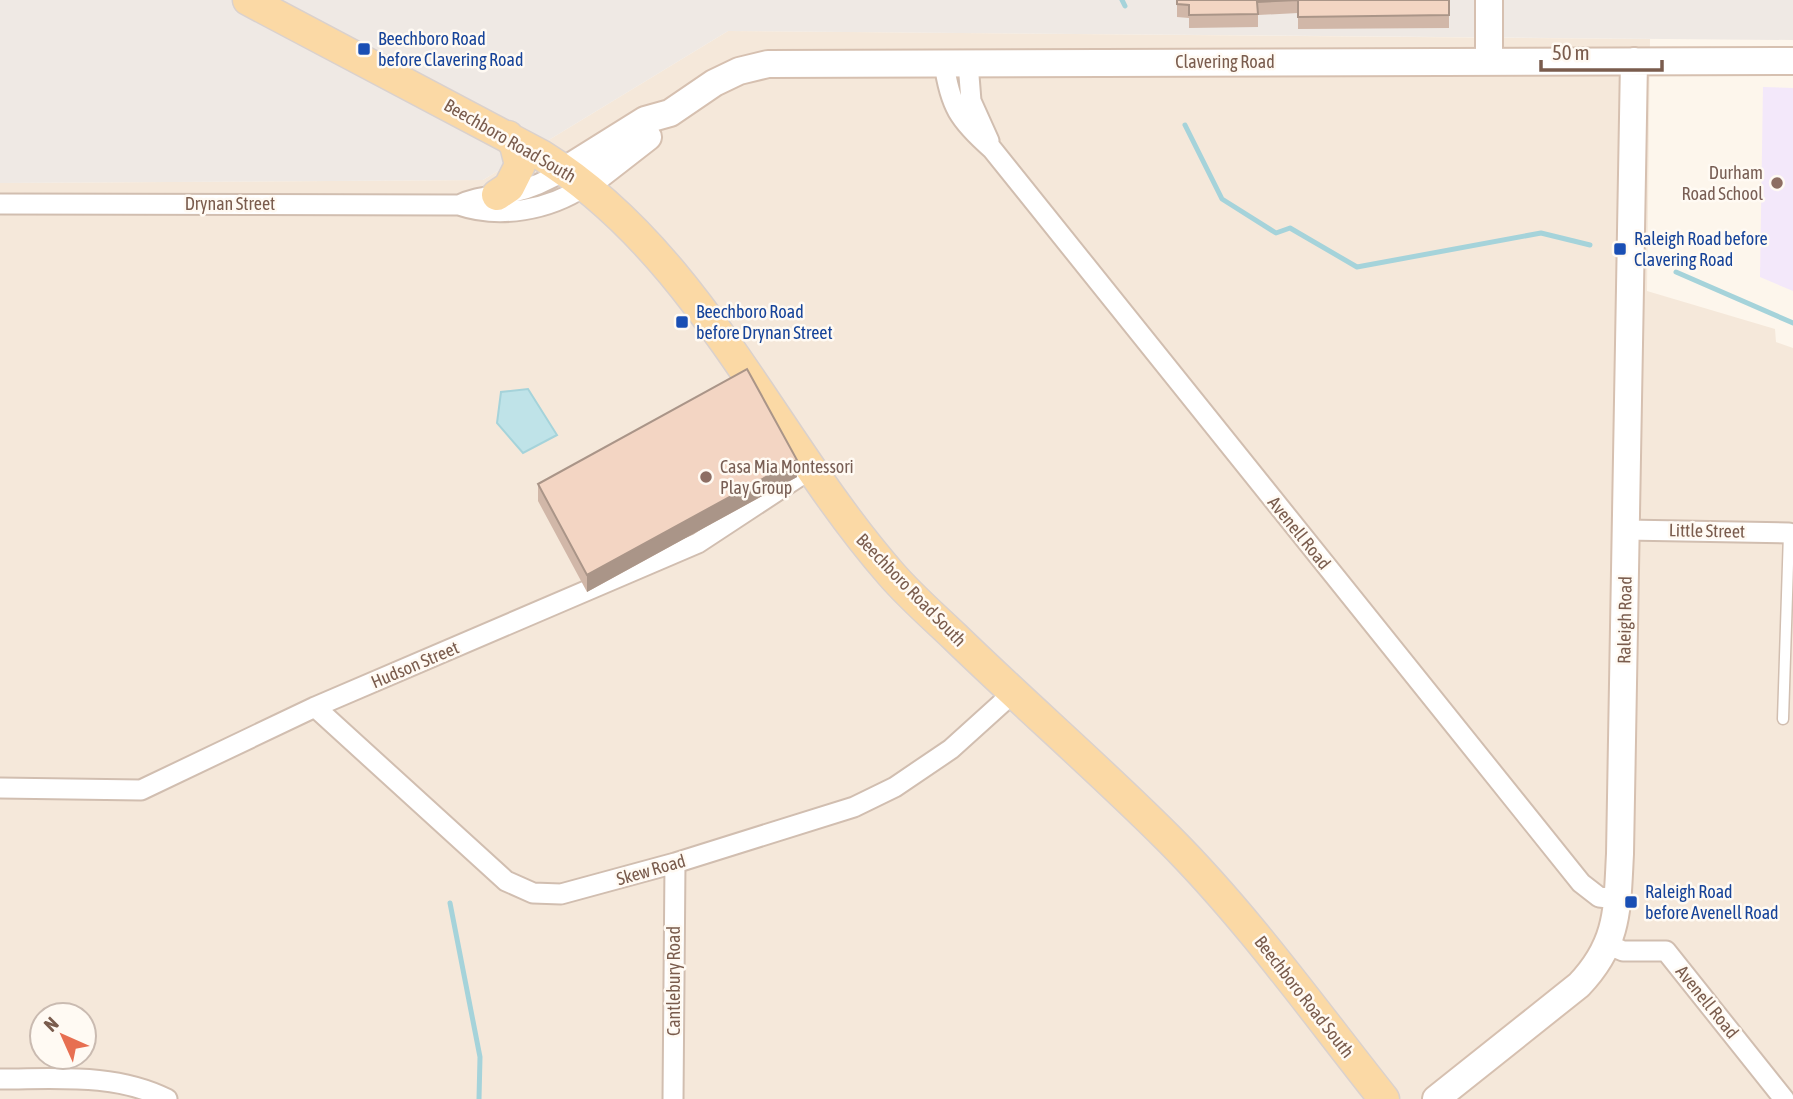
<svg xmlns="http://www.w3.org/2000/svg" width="1793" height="1099" font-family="'Asap Condensed',sans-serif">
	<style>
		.residential { fill: #f5e8da; fill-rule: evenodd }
		.industrial { fill: #efe9e4 }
		.education { fill: #f3e8fa }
		.water { fill: #bfe3e8; stroke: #a5d3da; stroke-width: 2 }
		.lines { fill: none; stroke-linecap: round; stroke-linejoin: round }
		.stream { stroke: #a5d3da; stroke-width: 5 }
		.lane-casing { stroke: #d1beb0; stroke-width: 13 }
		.street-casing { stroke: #d1beb0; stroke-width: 23 }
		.secondary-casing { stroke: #d6c0b0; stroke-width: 30 }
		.primary-casing { stroke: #dad1cd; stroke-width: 33 }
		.lane { stroke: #fff; stroke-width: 10 }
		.street { stroke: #fff; stroke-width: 19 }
		.secondary { stroke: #fff; stroke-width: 26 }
		.primary { stroke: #fbd9a5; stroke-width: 30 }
		.wall { fill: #d1b7a8 }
		.shaded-wall { fill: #aa9588 }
		.building { fill: #f3d5c3; stroke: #aa9588; stroke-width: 2 }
		.transit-dot { fill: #1a4fb4; stroke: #fffaf3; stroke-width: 2.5 }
		.education-dot { fill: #8d6e63; stroke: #fffaf3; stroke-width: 2.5 }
		.labels { text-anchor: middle; stroke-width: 5; stroke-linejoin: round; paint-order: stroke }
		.transit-label { font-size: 18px; fill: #164399; stroke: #fffaf3; text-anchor: start }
		.street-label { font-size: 18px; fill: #7a5c4d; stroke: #fffaf3 }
		.education-label { font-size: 18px; fill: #785e54; stroke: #fffaf3; text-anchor: end }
	</style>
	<rect width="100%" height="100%" fill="#fdf6ec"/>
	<path class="residential" d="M728,31L1650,39L1647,291L1775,329L1776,342L1793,348V1099H0V183L483,180ZM42,1015H84V1057H42Z"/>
	<path class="industrial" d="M0,0H1793V40L728,31L483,180L0,183Z"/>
	<path class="education" d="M1763,87L1793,88V291L1760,277Z"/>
	<path class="water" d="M528,389L557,435L523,453L497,423L501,392Z"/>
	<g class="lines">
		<path class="stream" d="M1122,0L1125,6
			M1185,125L1222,199L1276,233L1290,228L1357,267L1541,233L1590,245
			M1676,272L1793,323
			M450,903L480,1057L479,1099"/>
		<defs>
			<path id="lane" d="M1783,719L1789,533"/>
			<path id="street" d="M944,63C950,106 959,120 992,149L1581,883L1599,897L1618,899
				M968,63L971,101L989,141
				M0,204L459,205C500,219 549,210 585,186
				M459,205C477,196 494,197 514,192C533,188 549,180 565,170
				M1626,530L1789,533
				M315,707L506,881L533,893L561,894L675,863L854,807L895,787L951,749L1013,693
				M0,788L141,790L315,707L698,543L809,470
				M1609,945L1623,951H1666L1784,1099
				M0,1079C57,1079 115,1073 167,1099
				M673,1099L675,863"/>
			<path id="secondary" d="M1489,0V60
				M565,170L645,120L670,113L714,83L739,71L768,64L1793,61
				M585,186L648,137
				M1436,1099L1579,985C1619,943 1617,909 1620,854L1634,61"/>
			<path id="primary" d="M248,0L541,155C699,253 772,438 891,574C910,596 933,616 955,637C1025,705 1099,769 1168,838C1248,918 1314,1011 1384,1099
				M497,195L509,187L520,165L515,145L508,136"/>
		</defs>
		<use href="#lane" class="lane-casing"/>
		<use href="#street" class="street-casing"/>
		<use href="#secondary" class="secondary-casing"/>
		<use href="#primary" class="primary-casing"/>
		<use href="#lane" class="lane"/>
		<use href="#street" class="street"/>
		<use href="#secondary" class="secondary"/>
		<use href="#primary" class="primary"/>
	</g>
	<path class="wall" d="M1177,0H1449V28L1298,29V13L1258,15V27L1189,28V18L1177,17Z
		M797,477L587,592L538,501V484Z"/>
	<path class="shaded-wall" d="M797,460V477L587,592V575Z"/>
	<path class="building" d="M1177,0H1449V15L1298,17V0L1257,2L1258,14L1189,15V5L1177,4Z
		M747,369L797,460L587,575L538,484Z"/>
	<g class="transit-dot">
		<rect x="357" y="42" width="14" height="14" rx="3.5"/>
		<rect x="1613" y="242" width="14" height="14" rx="3.5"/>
		<rect x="675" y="315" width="14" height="14" rx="3.5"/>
		<rect x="1624" y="895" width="14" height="14" rx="3.5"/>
	</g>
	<g class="education-dot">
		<circle cx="1777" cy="183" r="7"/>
		<circle cx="706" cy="477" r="7"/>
	</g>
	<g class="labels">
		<g class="transit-label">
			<text x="378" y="45">Beechboro Road<tspan x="378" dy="21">before Clavering Road</tspan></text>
			<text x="1634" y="245">Raleigh Road before<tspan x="1634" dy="21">Clavering Road</tspan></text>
			<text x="696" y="318">Beechboro Road<tspan x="696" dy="21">before Drynan Street</tspan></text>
			<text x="1645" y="898">Raleigh Road<tspan x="1645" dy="21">before Avenell Road</tspan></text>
		</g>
		<g class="street-label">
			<text x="1225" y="68">Clavering Road</text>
			<text transform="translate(510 141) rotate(30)" y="6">Beechboro Road South</text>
			<text x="230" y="210">Drynan Street</text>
			<text transform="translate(1707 531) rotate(1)" y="6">Little Street</text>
			<text transform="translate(1299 533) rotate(51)" y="6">Avenell Road</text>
			<text transform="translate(911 590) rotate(46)" y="6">Beechboro Road South</text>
			<text transform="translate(1625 620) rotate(-89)" y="6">Raleigh Road</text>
			<text transform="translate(415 665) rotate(-23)" y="6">Hudson Street</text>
			<text transform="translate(651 870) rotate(-16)" y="6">Skew Road</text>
			<text transform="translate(674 981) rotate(-90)" y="6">Cantlebury Road</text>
			<text transform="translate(1304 997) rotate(52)" y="6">Beechboro Road South</text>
			<text transform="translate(1707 1002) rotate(51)" y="6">Avenell Road</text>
		</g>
		<g class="education-label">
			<text x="1763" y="179">Durham<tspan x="1763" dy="21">Road School</tspan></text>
			<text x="720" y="473" text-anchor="start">Casa Mia Montessori<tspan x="720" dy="21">Play Group</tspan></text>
		</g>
	</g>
	<g transform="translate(63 1036) rotate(315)"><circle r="33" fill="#fffaf3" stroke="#cabbb1" stroke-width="2"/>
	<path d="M0-5L12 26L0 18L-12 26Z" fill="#e76f51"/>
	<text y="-10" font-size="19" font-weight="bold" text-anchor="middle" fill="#7a5c4d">N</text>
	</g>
	<path d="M1541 60v10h121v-10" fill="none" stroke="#7a5c4d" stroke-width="3.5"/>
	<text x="1552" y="60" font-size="21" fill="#7a5c4d" stroke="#fffaf3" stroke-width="5" paint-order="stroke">50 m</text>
</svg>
